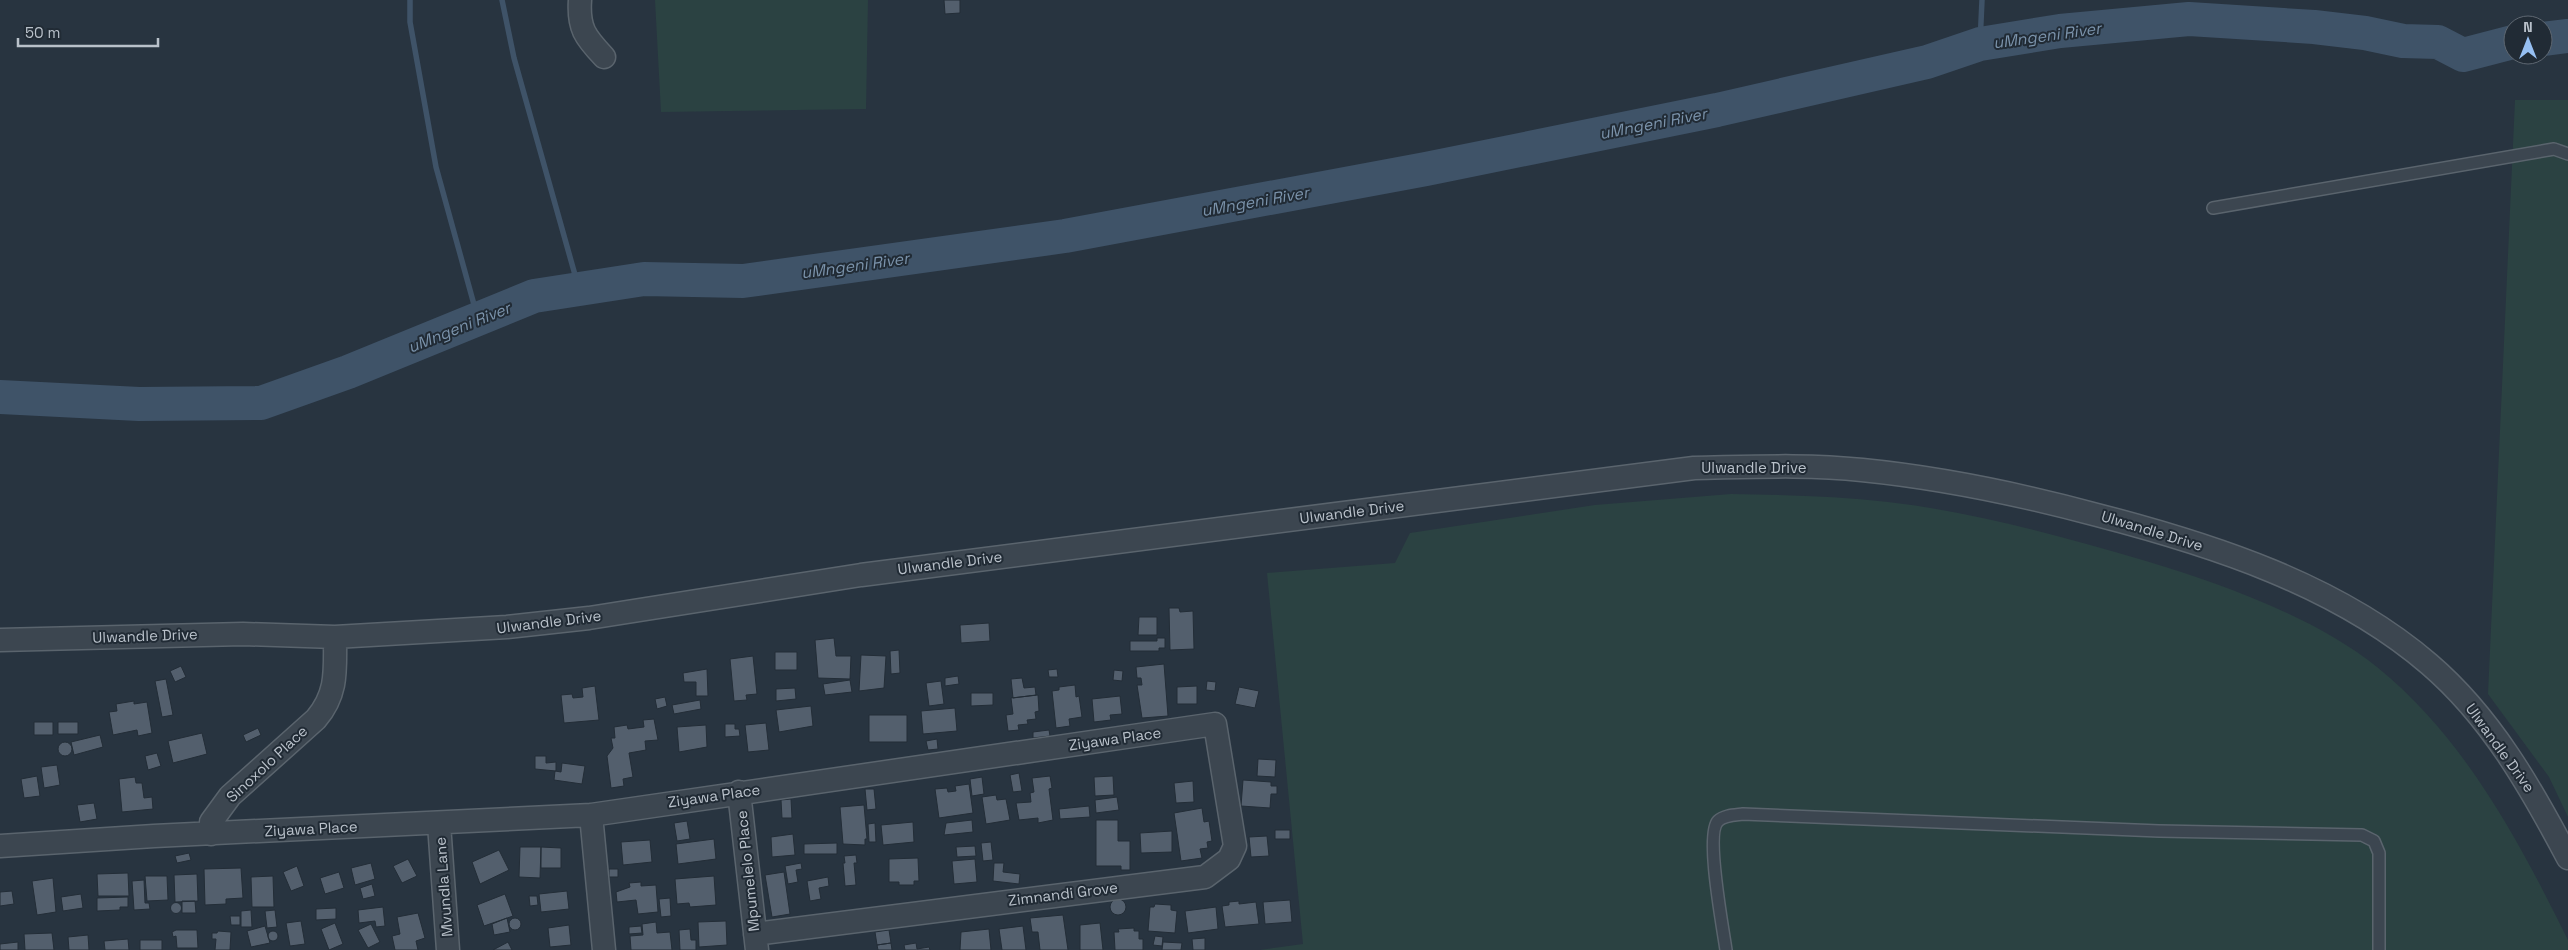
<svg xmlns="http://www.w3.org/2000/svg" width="2568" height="950" font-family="'Space Grotesk',sans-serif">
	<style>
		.green { fill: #2b4242 }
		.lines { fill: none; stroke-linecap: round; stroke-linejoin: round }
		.stream { stroke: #3f5368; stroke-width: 5.5 }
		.river { stroke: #3f5368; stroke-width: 34 }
		.building { fill: #535f6d; stroke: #232d37 }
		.lane-casing { stroke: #5a646d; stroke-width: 14 }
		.street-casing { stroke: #5a646d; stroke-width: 25 }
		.lane { stroke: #3c4650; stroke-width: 11 }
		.street { stroke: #3c4650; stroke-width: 22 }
		.labels { text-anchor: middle; stroke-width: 4; stroke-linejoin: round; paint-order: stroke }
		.street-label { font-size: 15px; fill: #b9c1ca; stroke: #212b35 }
		.water-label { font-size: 16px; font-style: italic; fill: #7b93ab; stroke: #212b35 }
	</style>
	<rect width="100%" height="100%" fill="#283440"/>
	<path class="green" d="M655,0H868L866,109L661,112Z
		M2515,100H2568V817L2549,777L2488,694Z
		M1731,494C1783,495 1836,496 1888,502C1976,512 2062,537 2146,561C2222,584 2315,617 2377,667C2464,737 2519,841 2568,940V950H1260L1303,944L1267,573L1395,563L1410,533L1595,505Z"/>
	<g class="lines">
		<path class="stream" d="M410,0V22L436,167L478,319
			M502,0L514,58L579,289
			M1980,44L1982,0"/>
		<path class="river" d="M2543,39L2568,36
			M0,397L139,404L261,403L348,372L534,296L644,279L743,281L1065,236L1426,169L1717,110L1927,62L1980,44L2060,31L2189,19L2314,27L2365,33L2403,41L2438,42L2463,55L2513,42"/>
	</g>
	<path class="building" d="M944,0H960V13L945,14Z
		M1169,608H1179L1180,612L1193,611L1194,649L1170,650Z
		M1139,617H1157V635H1138Z
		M989,623L990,641L961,643L960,625Z
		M834,638L836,656H851L850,679L818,678L815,640Z
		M1157,638H1165V648H1159V651H1130V641H1157Z
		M899,650L900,673L891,674L890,651Z
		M775,652H797V670H775Z
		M861,655L886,656L884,688L859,691Z
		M753,656L757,694L746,695L747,700L734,701L730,659Z
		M1164,664L1168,716L1142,718L1137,685H1142L1141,678H1137L1136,667Z
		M181,666L186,677L175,682L170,671Z
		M707,669L708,696H696V682H684L683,673Z
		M1057,669L1058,677H1049L1048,670Z
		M1114,670L1123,671L1122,681L1113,680Z
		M958,676L959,684L945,686V678Z
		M1022,678L1024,688L1035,687L1036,695L1013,698L1011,679Z
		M166,679L173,715L162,717L155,681Z
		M850,680L852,692L825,695L823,684Z
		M941,681L944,704L929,706L926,683Z
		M1207,681L1216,682L1215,691L1206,690Z
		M1075,685L1076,697L1079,696L1082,717L1069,719L1070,726L1056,728L1052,691L1059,690V687Z
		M595,686L599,720L564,723L561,695L572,694L573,698L583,697L582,688Z
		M1197,686V704H1177V687Z
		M1239,687L1259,691L1255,708L1235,704Z
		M795,688L796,699L776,701V689Z
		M971,693H993V705L971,706Z
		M1038,695L1039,711L1035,712L1036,719L1027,720L1028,724L1018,725L1019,730L1008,731L1006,715L1013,714L1011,698Z
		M1120,696L1122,714L1110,715L1111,720L1094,722L1092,699Z
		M665,697L667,706L657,709L655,699Z
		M700,700L701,709L674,714L672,705Z
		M134,701V704L147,702L152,733L138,736L137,730L113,735L109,712L117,711L116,704Z
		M811,706L813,726L779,732L776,710Z
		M955,708L957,731L923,734L921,711Z
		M869,715H907V742H869Z
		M654,719L658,740L645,741L646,750L629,753L633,777L623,779L624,786L611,788L607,756L613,748L611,738H615L614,727L627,725L628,729L644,727L643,720Z
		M34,722H53V735H34Z
		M58,722H78V734H58Z
		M766,723L769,750L748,752L745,725Z
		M725,724H735V729H739L740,736L725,737Z
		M706,725L707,747L679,752L677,727Z
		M258,728L261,735L246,742L243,735Z
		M1049,730L1050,736L1033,738V732Z
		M202,733L207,754L173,763L168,741Z
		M100,735L103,747L74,755L71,742Z
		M937,739L938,749L928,750L926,741Z
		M58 749a7 7 0 1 1 14 0a7 7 0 1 1-14 0Z
		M157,753L161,766L148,770L145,756Z
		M535,756H546V763L556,762V771L535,769Z
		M1258,759L1276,760L1275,777L1257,776Z
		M562,763L585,766L582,784L554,780L555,771L561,772Z
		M57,765L60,785L44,788L41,767Z
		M1019,773L1022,791L1013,792L1010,775Z
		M37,776L40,796L24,798L21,779Z
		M1050,776L1052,788L1049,789L1053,820L1038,823V818L1019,820L1016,803L1031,802L1030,793L1034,792L1032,778Z
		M1113,776L1114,795L1095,796L1094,777Z
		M135,777L136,783H142L144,798L152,797L153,809L122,812L119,779Z
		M982,777L984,794L972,796L970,779Z
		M1243,780L1271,782V786H1277V794H1271L1270,808L1241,806Z
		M1193,781L1194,802L1176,803L1174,783Z
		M969,784L973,813L939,818L935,789L947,788L948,792L956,791L955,786Z
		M865,789H874L876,809L867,810Z
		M996,795L997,800L1006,799L1010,820L986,824L982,797Z
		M1117,797L1119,810L1096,813L1095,800Z
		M791,799L792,818H782L781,800Z
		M94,803L97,819L80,822L77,805Z
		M864,805L867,839H865V845L843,844L840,807Z
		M1089,806L1090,817L1060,819L1059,809Z
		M1202,808L1204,822L1209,821L1212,841L1207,842L1208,848L1200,849L1202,858L1181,861L1174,813Z
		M972,820L973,832L944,835L946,823Z
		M1096,820H1118V841H1130V870H1121V866H1096Z
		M687,821L690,839L677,841L674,823Z
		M913,822L914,842L883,845L881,825Z
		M875,823L876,842H869L868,824Z
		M1275,830H1290V839H1275Z
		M1172,831V852L1141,853L1140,833Z
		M793,834L795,855L772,857L771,837Z
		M1267,836L1269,856L1251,857L1249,837Z
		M714,839L716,859L678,864L676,844Z
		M650,840L652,862L623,865L621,842Z
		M991,842L993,860L983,861L981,843Z
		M837,843V854H804V844Z
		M975,846L976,856L957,857L956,847Z
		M520,847H541L540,878L519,877Z
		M541,847L561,848V868H541Z
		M499,850L509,870L480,884L472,862Z
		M189,853L191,860L177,863L175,856Z
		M856,855L857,863H854L856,885L845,886L843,863H845L844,856Z
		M918,858L919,881H914V885H899V882H889V859Z
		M408,859L417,876L402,883L393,866Z
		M975,859L977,882L954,884L952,861Z
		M371,863L375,879L355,885L351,868Z
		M801,863L802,869L796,870L798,882L788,884L785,866Z
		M994,863H1004L1003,872L1020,874L1019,884L993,881Z
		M297,866L304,886L291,891L283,872Z
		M241,868L243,898L226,899V904L205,905L204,869Z
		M609,869H618V877H609Z
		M339,872L344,888L325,894L320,878Z
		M784,872L790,914L772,917L765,875Z
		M128,873L129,896H98L97,874Z
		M197,874L198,901L175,902L174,875Z
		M145,876H167L168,900L147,901Z
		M273,876L274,907H252L251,877Z
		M714,876L716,905L690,907L689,903L677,904L675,879Z
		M828,877L829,886L819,888L821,899L810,901L807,881Z
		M53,878L56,912L37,915L32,881Z
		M144,880L145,903H149L150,909L134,910L132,881Z
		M641,882V886L656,885L658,912L638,914L636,900L617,902L616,892L630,887L629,883Z
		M372,884L375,896L363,899L360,888Z
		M12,891L14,904L0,906V892Z
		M567,891L569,909L541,912L539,894Z
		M81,894L83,908L63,911L61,897Z
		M505,894L513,916L484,926L477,905Z
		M529,896H537L538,905L530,906Z
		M128,897V907H120V910L97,911V898Z
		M670,898L671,916L661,917L659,899Z
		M1110 907a8 8 0 1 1 16 0a8 8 0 1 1-16 0Z
		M1290,900L1292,922L1265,924L1263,902Z
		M182,901H195L196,913H182Z
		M1239,901V904L1256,902L1259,924L1225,927L1222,906L1229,905V902Z
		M170.5 908a5.5 5.5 0 1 1 11 0a5.5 5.5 0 1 1-11 0Z
		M1155,904L1171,905V910L1177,911L1175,933L1148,931L1150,907H1154Z
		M383,907L385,926L376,927L375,921L359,923L358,910Z
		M1216,907L1218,929L1188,933L1185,911Z
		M336,908V919L316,920V909Z
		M251,910L252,927H241V911Z
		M275,910L277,927L267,928L265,911Z
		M418,913L425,938L416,941L418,950H395L392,936L400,934L397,917Z
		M1063,915L1068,950H1040L1038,932H1032L1030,918Z
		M230,916H240V925H231Z
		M509 924a6 6 0 1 1 12 0a6 6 0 1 1-12 0Z
		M507,918L510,932L494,935L492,924Z
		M301,921L305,944L290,946L286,923Z
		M726,921L727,945L699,947L698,922Z
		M656,922L657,933L670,932L672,950H631L630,936L643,935L642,924Z
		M335,923L343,944L329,950L321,929Z
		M1100,923L1103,950H1080V925Z
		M371,924L380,942L368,948L358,930Z
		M569,925L571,945L550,947L548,928Z
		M265,926L270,943L251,947L247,931Z
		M641,926L642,933L629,934V927Z
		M1023,926L1026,950H1002L999,929Z
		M1134,928V931H1139V939H1143V950H1115L1114,932H1119L1118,929Z
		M690,929L691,940H696V950H680L679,930Z
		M989,929L991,950H960L961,932Z
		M176,930H197L198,948H177L176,936L173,937L172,932Z
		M889,930L891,943L877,945L875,932Z
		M268 936a5 5 0 1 1 10 0a5 5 0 1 1-10 0Z
		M218,931L231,932L230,950H215L216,939H212V933H217Z
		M52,933L54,950H25L24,934Z
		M88,935L89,950H69L68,937Z
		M1155,936L1163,937L1162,946L1153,945Z
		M1205,938V950H1193L1192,939Z
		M128,939L129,950H105L104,941Z
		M140,940H162V950H140Z
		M18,942V950H0V944Z
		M508,942L512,950H493Z
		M1163,942L1182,943L1181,950H1162Z
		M891,943L892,950H878L877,945Z
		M916,943L917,949L929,947L930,950H905L904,945Z"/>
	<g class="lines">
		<defs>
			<path id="lane" d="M2213,208L2554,149L2568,154
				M1726,950C1723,928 1705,834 1718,821C1724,815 1736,815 1743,814L2159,831L2362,835L2374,841L2379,853V950"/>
			<path id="street" d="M580,0C578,28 585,37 604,57
				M0,640L243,634L335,637L507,627L589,618L861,575L1694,468C1749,467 1806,464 1862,470C1942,478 2019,494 2097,515C2213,545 2337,585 2429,664C2491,717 2531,788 2568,858
				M739,792L757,950
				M591,815L604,950
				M439,824L448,950
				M211,834V822L230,796L316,719C338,693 335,670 335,637
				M0,846L154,836L591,815L1215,724L1235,846L1229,859L1205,877L755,934"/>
		</defs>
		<use href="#lane" class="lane-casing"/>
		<use href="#street" class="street-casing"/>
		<use href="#lane" class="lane"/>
		<use href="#street" class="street"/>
	</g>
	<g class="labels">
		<g class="street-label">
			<text x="1754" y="473">Ulwandle Drive</text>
			<text transform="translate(1352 512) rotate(-7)" y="5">Ulwandle Drive</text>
			<text transform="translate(2152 531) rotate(17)" y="5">Ulwandle Drive</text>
			<text transform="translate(950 563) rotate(-7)" y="5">Ulwandle Drive</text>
			<text transform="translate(549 622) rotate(-7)" y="5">Ulwandle Drive</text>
			<text transform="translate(145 636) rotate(-2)" y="5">Ulwandle Drive</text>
			<text transform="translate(1115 739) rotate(-8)" y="5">Ziyawa Place</text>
			<text transform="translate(2500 748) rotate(54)" y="5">Ulwandle Drive</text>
			<text transform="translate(267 764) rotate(-43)" y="5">Sinoxolo Place</text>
			<text transform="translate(714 796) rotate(-8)" y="5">Ziyawa Place</text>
			<text transform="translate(311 829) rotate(-3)" y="5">Ziyawa Place</text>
			<text transform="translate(748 871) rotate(-96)" y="5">Mpumelelo Place</text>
			<text transform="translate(444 887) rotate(-94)" y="5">Mvundla Lane</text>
			<text transform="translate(1063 894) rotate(-7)" y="5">Zimnandi Grove</text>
		</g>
		<g class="water-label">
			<text transform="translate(2047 35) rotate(-8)" y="6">uMngeni River</text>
			<text transform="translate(1653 123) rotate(-11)" y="6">uMngeni River</text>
			<text transform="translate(1255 201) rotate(-10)" y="6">uMngeni River</text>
			<text transform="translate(855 265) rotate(-8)" y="6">uMngeni River</text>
			<text transform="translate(459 327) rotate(-22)" y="6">uMngeni River</text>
		</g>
	</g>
	<g transform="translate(2528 40)"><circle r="24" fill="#212b35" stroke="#5e6771"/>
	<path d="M0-4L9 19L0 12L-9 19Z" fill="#96bff2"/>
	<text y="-8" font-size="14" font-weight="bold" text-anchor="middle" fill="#b9c1ca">N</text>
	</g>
	<path d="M18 38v8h140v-8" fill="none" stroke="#b9c1ca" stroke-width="2.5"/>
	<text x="25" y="38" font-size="15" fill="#b9c1ca" stroke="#212b35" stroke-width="4" paint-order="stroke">50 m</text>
</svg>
